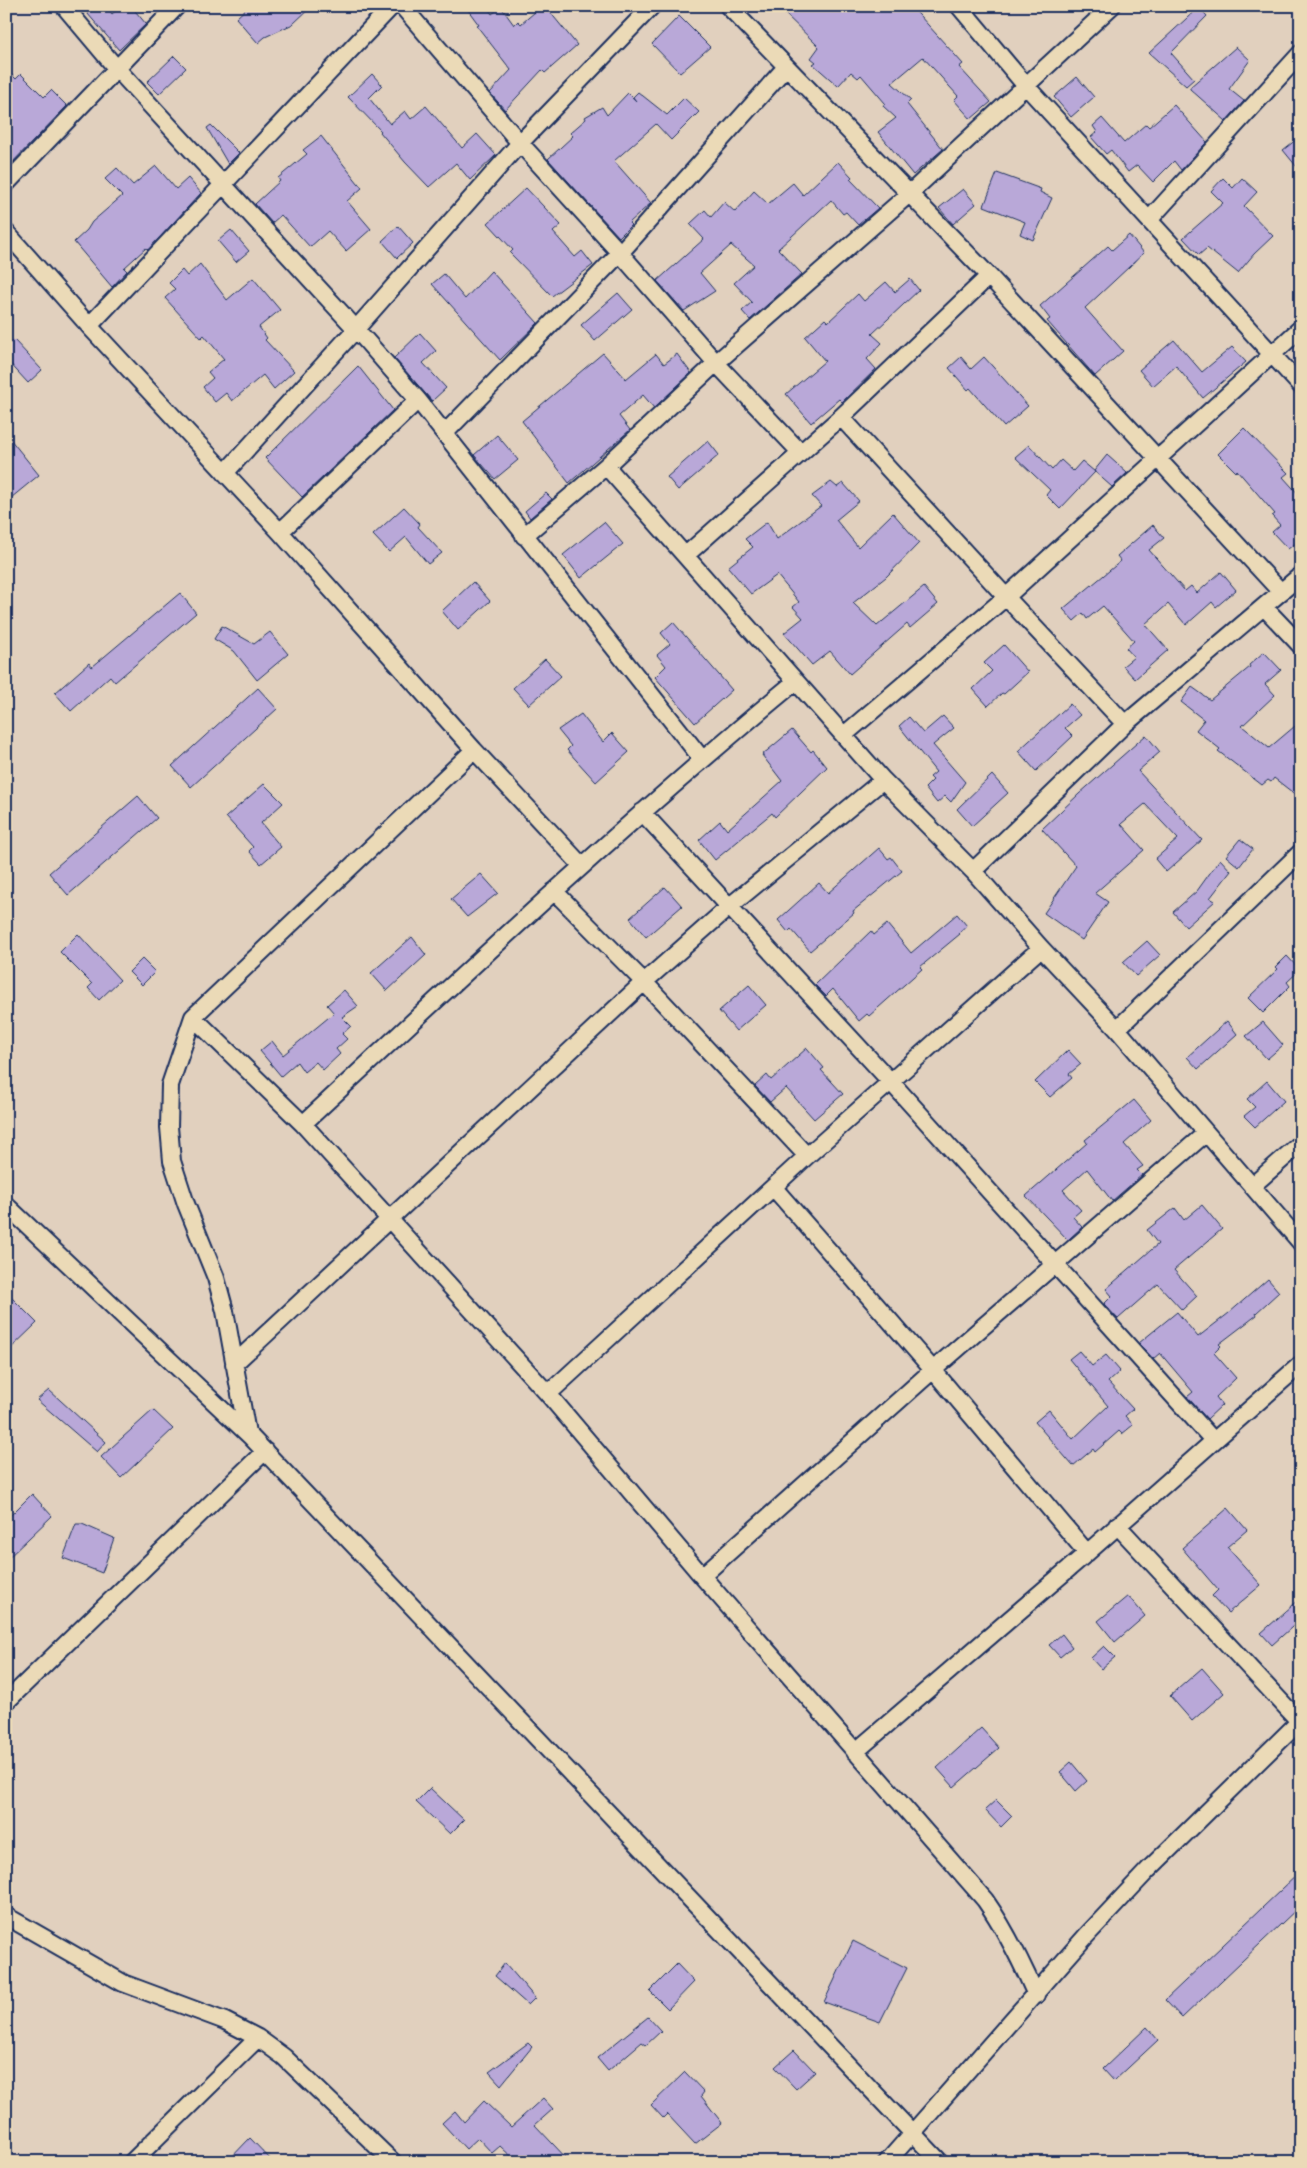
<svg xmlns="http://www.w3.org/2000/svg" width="1307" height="2168" font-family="'Balsamiq Sans',sans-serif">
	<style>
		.building { fill: #b9a8d8; stroke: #1b2f5e }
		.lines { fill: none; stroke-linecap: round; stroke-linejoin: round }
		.street-casing { stroke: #1b2f5e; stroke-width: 20 }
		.street { stroke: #ebdab7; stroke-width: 16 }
	</style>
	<rect width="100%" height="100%" fill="#e1d0be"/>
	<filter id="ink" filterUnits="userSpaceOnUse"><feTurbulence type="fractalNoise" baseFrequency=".02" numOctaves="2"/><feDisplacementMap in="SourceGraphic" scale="10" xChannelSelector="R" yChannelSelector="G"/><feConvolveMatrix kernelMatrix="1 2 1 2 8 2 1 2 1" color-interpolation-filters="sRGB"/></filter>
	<g filter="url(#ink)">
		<path class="building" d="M95,6H106L112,14L121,6H131L146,24L119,50L87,13Z
			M249,6H312L293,24L265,37L258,43L236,18Z
			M465,6H486L492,14L501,7L514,25L518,21L521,24L542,6H545L577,45L545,73L542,70L505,110L490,93L511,70L477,26L479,25Z
			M777,6H911L963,64L959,67L991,102L971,119L954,100L958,96L923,57L892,83L911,100L907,104L943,149L913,175L878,132L896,118L883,106L885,103L861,75L858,78L851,72L838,86L813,64L816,62L811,58L819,47Z
			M1199,7L1207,16L1171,53L1194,79L1186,86L1149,53Z
			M679,16L710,47L680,73L652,44Z
			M1236,47L1250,60L1229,89L1244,101L1226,121L1190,89V87Z
			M174,56L186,68L159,94L147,82Z
			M6,69L16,79L21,74L44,97L51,90L67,106L6,169Z
			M372,74L382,85L369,98L390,124L405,111L411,119L426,106L462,148L477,134L496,155L470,180L456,163L429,187L405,162L380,132L381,131L348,97Z
			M1077,77L1094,97L1071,117L1054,97Z
			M638,92L667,115L684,98L699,112L671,140L656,124L614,161L651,203L629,223L631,225L619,237L548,159L573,136L570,133L586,119L585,117L602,107L607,115L628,93L636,101L633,97Z
			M1174,105L1207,142L1181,170L1174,161L1153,182L1137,165L1128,172L1111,150L1106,154L1091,137L1097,132L1093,126L1102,118L1124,143L1146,124L1149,127Z
			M211,125L239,153L228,164L207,128Z
			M321,136L362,188L347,201L371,229L346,251L328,231L310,247L281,215L272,223L255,204L280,181L278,178L307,154L303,150Z
			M1301,136V172L1283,150Z
			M838,162L852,177L850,179L878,208L858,225L846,212L843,214L831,200L778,249L802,274L750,320L742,311L752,302L734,283L754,265L731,245L700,273L715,291L684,311L657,281L704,239L690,224L705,210L711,217L724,202L735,212L754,191L768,204L793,183L803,195Z
			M156,166L176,189L188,178L201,193L148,250L146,248L124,268L127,271L112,287L74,242L87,230L92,222L122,196L105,179L117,168L133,185Z
			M997,173L1041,189L1040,192L1052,198L1033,240L1020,234L1025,222L984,206Z
			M1223,178L1233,188L1242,178L1257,192L1244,206L1273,236L1254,254L1238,273L1207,248L1199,255L1183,238L1223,203L1211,191Z
			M526,188L561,225L553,232L575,257L582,251L593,265L552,296L510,253L513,250L488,223Z
			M963,189L976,204L953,224L939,208Z
			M398,226L413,243L397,258L382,241Z
			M231,230L249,251L236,262L218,241Z
			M1129,235L1144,253L1085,308L1123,351L1095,376L1047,321L1050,319L1040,306L1108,246L1112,250Z
			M200,264L227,300L253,278L280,310L259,327L267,338L265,340L294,371L274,389L263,375L232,401L226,393L215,402L203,387L213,378L208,372L224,359L204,335L201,338L165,298L175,289L169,283L182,270L187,276Z
			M491,271L538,323L500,360L432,284L444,274L465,299Z
			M910,279L919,290L872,334L882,343L867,359L876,369L842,402L839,399L811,423L786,394L825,361L805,337L825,319L828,322L858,294L864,301L886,282L895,292Z
			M618,293L632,309L595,341L581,325Z
			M420,333L436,351L423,363L446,388L432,401L394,358Z
			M14,340L42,370L28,383L6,359V347Z
			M1174,340L1202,372L1232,347L1246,362L1203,398L1176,366L1153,386L1139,370Z
			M603,353L626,379L656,354L664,364L677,354L691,373L654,408L643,395L619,416L630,430L569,483L522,421Z
			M961,357L971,369L984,357L1028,406L1004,427L970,388L968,390L949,368Z
			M358,366L393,410L302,497L265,458Z
			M1244,428L1288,473L1283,477L1301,497V539L1288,549L1272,532L1280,525L1272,516L1275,514L1237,470L1236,472L1218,454Z
			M6,434L39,475L6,502Z
			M497,435L518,460L495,479L474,455Z
			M708,441L719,455L678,490L667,477Z
			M1029,445L1052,470L1061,460L1073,471L1082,461L1095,472L1060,509L1046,495L1050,490L1015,457Z
			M1107,455L1127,473L1112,487L1094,471Z
			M831,482L837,487L843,483L859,501L836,520L858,547L893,513L919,543L886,577L853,603L877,626L924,587L938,604L910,628L907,624L850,674L830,651L812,665L784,633L803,618L793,607L799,602L777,575L751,594L728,567L753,547L745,539L767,522L777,539L821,506L812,496Z
			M546,493L552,499L530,518L525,511Z
			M404,507L420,524L418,527L442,553L428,564L406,537L389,552L373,535Z
			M604,522L623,544L581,578L563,555Z
			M1153,525L1164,538L1149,550L1185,591L1191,586L1197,593L1221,572L1236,590L1216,607L1212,602L1186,625L1168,604L1145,624L1168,650L1135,679L1123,666L1134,657L1126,648L1134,641L1103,606L1087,619L1083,613L1074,621L1063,609L1121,561L1117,556Z
			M473,582L490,601L458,630L442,611Z
			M180,593L196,613L115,682L110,676L71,711L55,693L89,663L92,667Z
			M673,622L732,690L695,723L655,677L666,666L657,655L670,644L661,633Z
			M222,626L254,644L270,632L288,654L257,680L234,651L214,639Z
			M1004,645L1028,672L1004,694L1002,693L988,706L973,689L992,671L984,663Z
			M1264,652L1281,670L1265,684L1275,695L1242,726L1269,748L1301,721V799L1274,778L1271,782L1268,780L1262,785L1218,751L1220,749L1196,730L1204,720L1181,702L1192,687L1210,700L1250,667L1249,665Z
			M545,659L561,676L529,705L513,688Z
			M258,688L277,709L191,787L172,766Z
			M1070,704L1080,715L1065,728L1073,736L1036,771L1018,751Z
			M581,714L603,742L612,733L629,752L596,782L567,750L571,746L558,730Z
			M943,716L954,728L933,745L965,782L951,802L945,796L937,803L925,788L933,780L930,777L936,772L899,726L909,717L923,733Z
			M792,730L811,752L813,750L827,767L775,817L772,813L715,860L699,840L720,821L727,830L782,781L762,755Z
			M1146,735L1160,752L1138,771L1202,840L1166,872L1155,859L1178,839L1145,804L1121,824L1144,850L1095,893L1108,902L1082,940L1044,913L1076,866L1042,829L1079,794Z
			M992,775L1008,793L972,826L957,809Z
			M264,784L283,803L261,823L281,847L261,864L249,851L253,847L226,817Z
			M138,796L157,818L68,895L49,873Z
			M1240,839L1253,849L1239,867L1226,856Z
			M879,848L888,859L891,857L902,871L853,911L854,913L810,951L791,929L788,932L778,920L819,883L828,893Z
			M1220,859L1231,871L1210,898L1215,901L1186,927L1173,912L1197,891Z
			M481,874L498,893L467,917L451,899Z
			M665,887L682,906L646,937L630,918Z
			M957,914L967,926L959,933L960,934L920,967L922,969L869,1016L867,1014L859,1021L833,989L826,996L815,985L871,931L874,935L887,924L911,953Z
			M78,934L120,980L99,1000L88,988L92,984L60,952Z
			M412,937L426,955L387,991L371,973Z
			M1147,941L1160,955L1136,976L1123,962Z
			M1287,956L1300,970L1287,982L1290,986L1263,1013L1248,998L1278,969L1276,967Z
			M142,959L155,972L142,985L129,972Z
			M749,985L766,1005L736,1031L719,1011Z
			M344,990L358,1006L342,1017L351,1026L342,1034L347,1039L336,1049L340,1054L323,1070L316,1062L304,1072L297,1062L281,1076L260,1051L272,1041L283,1055L334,1013L327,1005Z
			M1227,1021L1237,1034L1198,1069L1187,1057Z
			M1263,1022L1283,1045L1267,1059L1246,1036Z
			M807,1048L824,1068L821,1070L843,1094L814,1119L786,1088L770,1102L755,1086L767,1075L771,1080Z
			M1068,1050L1081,1064L1069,1074L1072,1078L1050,1097L1035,1082Z
			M1267,1081L1284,1101L1255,1127L1244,1116L1255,1107L1247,1099Z
			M1134,1100L1151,1120L1124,1144L1143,1166L1137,1170L1142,1175L1112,1201L1087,1169L1063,1190L1081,1210L1073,1217L1082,1227L1068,1240L1026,1196L1087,1143L1085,1140Z
			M1202,1205L1222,1229L1174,1270L1197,1296L1182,1310L1158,1284L1118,1319L1104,1304L1112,1296L1106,1289L1158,1244L1147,1230L1175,1208L1184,1220Z
			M1268,1279L1279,1292L1256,1313L1257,1315L1219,1344L1221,1346L1214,1353L1236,1378L1216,1397L1222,1405L1207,1419L1187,1397L1193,1392L1160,1353L1153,1359L1139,1343L1177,1312L1198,1337L1229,1313Z
			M6,1292L37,1323L6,1353Z
			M1079,1351L1092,1366L1106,1355L1120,1371L1108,1382L1133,1409L1125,1416L1133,1425L1122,1434L1119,1431L1095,1452L1093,1449L1073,1466L1035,1422L1049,1410L1073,1439L1108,1406L1069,1359Z
			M49,1390L106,1442L97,1452L37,1400Z
			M153,1410L173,1429L121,1478L101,1457Z
			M32,1494L52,1516L6,1560V1520Z
			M1228,1508L1247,1530L1227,1547L1261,1585L1228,1613L1212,1596L1218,1590L1182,1548Z
			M76,1524H82L114,1538L102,1573L63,1558Z
			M1128,1596L1145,1616L1115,1642L1098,1621Z
			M1301,1598V1619L1272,1645L1261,1633Z
			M1062,1634L1072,1647L1060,1657L1049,1645Z
			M1104,1646L1115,1657L1101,1669L1091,1658Z
			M1202,1668L1224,1693L1192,1721L1170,1696Z
			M981,1728L999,1748L954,1787L937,1768Z
			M1071,1762L1087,1781L1076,1791L1060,1772Z
			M430,1788L464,1820L450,1834L416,1802Z
			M996,1800L1012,1816L1001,1827L985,1810Z
			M1301,1871V1905L1182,2018L1165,2000Z
			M853,1941L907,1968L880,2022L824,2002Z
			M505,1963L535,1998L528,2005L495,1976Z
			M677,1964L694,1982L668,2009L650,1991Z
			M648,2017L661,2031L646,2045L642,2042L608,2071L597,2058Z
			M1147,2027L1158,2040L1114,2081L1103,2069Z
			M528,2043L532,2047L501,2085L489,2072Z
			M794,2050L815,2072L796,2089L775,2067Z
			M685,2072L704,2092L701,2096L722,2123L695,2144L667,2114L663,2118L651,2105Z
			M543,2098L553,2109L535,2125L570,2162H517L500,2146L492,2153L478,2138L466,2149L442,2123L455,2111L464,2122L484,2101L511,2127Z
			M250,2138L273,2162H227Z"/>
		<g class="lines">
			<defs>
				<path id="street" d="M64,6L117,69L356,329L418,400L702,759
					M402,6L520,143L620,253L716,363L800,452
					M728,6L989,276L1281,592
					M959,6L1026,86L1301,386
					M6,184L177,6
					M1149,220L1301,53
					M6,232L89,326L280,532L474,750L582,866
					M89,326L392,6
					M841,417L1006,597L1125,724
					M445,433L620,253L786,67
					M606,466L883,780L973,871L1041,948L1117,1029L1301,1243
					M225,473L356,329L520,143L652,6
					M280,532L418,400
					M524,536L606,466L716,363L909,194L1112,6
					M686,555L841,417L989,276
					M1264,607L1301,646
					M844,735L1006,597L1301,328
					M642,812L891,1082L1213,1440
					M973,871L1125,724L1301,575
					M554,891L644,982L807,1156
					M193,1017L303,1124L548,1394L702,1576L985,1900C1006,1930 1021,1961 1036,1995
					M1117,1029L1301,852
					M303,1124C464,974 625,822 795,682
					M1252,1186L1301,1143
					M774,1188L933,1370L1087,1553
					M6,1205L251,1437L940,2162
					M234,1364L644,982L730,906L883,780
					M548,1394L807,1156L1041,948
					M247,1433L225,1311L216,1278L186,1204L172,1161L169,1127L170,1085L193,1017L474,750
					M1117,1525L1299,1721
					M702,1576L933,1370L1206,1133
					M6,1702L265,1451
					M855,1752L1087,1553L1301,1364
					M6,1916L123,1983L225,2021L258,2038L284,2057L393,2162
					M132,2162L258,2038
					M887,2162L1086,1936L1148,1870L1301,1720"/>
			</defs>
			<use href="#street" class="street-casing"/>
			<use href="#street" class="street"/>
		</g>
	</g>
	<rect width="1307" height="2168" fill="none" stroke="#ebdab7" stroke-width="25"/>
	<rect x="12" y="12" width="1282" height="2143" fill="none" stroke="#1b2f5e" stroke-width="2" filter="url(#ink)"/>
</svg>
